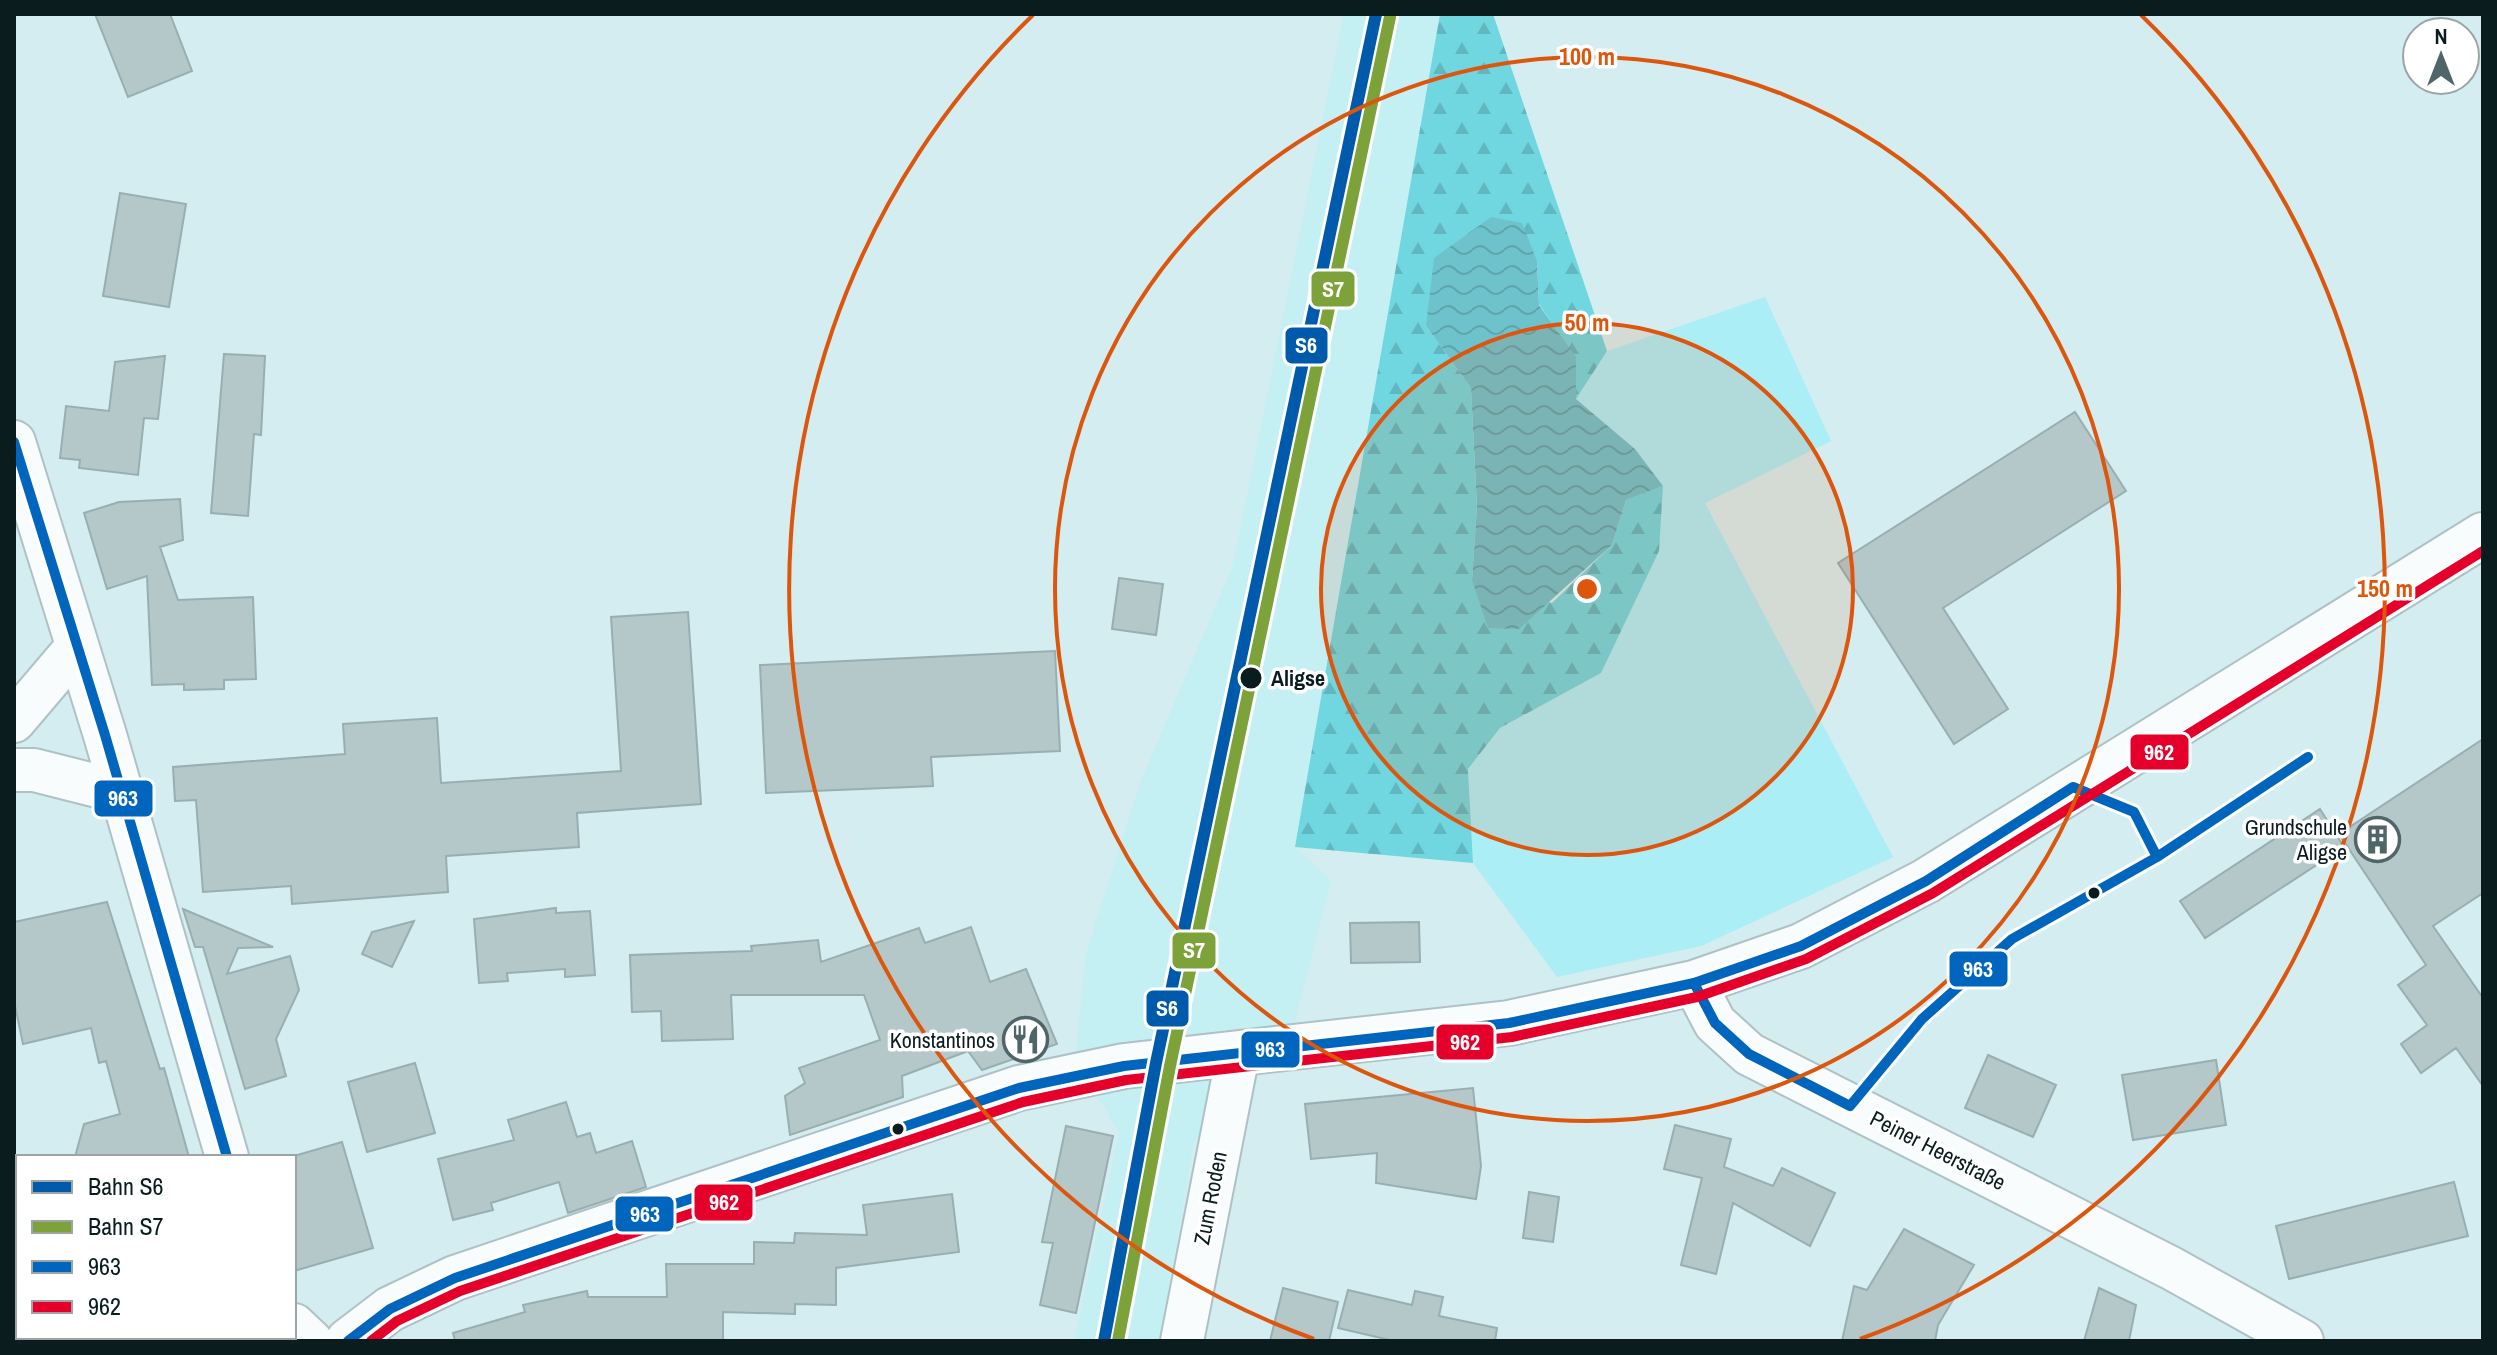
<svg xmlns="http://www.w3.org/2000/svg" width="2497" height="1355" font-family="'Archivo Narrow',sans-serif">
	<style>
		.built { fill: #c4f0f4 }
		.green { fill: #abeef6 }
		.forest { fill: url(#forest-firs) }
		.water { fill: url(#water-waves) }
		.building { fill: #b4c8ca; stroke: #99aeb0; stroke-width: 2 }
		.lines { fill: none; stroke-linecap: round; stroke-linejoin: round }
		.street-casing { stroke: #aec2c5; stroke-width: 46 }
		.secondary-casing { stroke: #aec2c5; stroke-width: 48 }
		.street { stroke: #f8fcfd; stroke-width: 42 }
		.secondary { stroke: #f8fcfd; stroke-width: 44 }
		.bus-1-casing { stroke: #fff; stroke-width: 16 }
		.bus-2-casing { stroke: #fff; stroke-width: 16 }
		.bus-1 { stroke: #0065bd; stroke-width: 10 }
		.bus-2 { stroke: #e4002b; stroke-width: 10 }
		.rail-1-casing { stroke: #fff; stroke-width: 18 }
		.rail-2-casing { stroke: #fff; stroke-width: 18 }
		.rail-1 { stroke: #005aab; stroke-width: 12 }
		.rail-2 { stroke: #7ea23a; stroke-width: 12 }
		.ring { fill: none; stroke: #dd560d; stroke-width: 4 }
		.stop-dot { fill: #0a1c1e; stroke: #fff; stroke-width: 3 }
		.labels { text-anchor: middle; stroke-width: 7; stroke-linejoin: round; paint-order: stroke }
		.stop-label { font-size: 22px; font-weight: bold; fill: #0a1c1e; stroke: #fff; text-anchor: start }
		.poi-label { font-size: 22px; fill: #0a1c1e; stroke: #fff; text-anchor: end }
		.street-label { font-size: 22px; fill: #0a1c1e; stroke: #fff }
		.centre { fill: #dd560d; stroke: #fff; stroke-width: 4 }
		.ring-label { font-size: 24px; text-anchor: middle; font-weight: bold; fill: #dd560d; stroke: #fff; stroke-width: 7; stroke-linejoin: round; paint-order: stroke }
		.line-badge { stroke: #fff; stroke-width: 3 }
		.badge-label { font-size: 22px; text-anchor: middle; font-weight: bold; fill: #fff }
	</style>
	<defs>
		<pattern id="forest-firs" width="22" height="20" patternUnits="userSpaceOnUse" patternTransform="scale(2)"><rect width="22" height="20" fill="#70d6e0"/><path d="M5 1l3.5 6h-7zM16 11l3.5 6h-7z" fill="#60b7c0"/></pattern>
		<pattern id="water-waves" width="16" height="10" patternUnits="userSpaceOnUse" patternTransform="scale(2)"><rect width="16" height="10" fill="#6ec2cb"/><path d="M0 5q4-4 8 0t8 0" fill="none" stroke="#5ea6ae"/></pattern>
	</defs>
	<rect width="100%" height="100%" fill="#d3edf0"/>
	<path class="built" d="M1344,14H1440L1295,847L1331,880L1295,1021L1194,1141L1160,1341H1074L1119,1132L1075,1060L1086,954L1140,783L1233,565Z"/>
	<path class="green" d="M1765,297L1831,441L1705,503L1893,857L1701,946L1557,977L1473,863L1468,769L1500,728L1601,673L1635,449L1576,399L1607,351Z"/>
	<path class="forest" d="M1440,14H1493L1607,351L1576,399L1575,357L1539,304L1537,261L1426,326L1471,388L1477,507L1472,580L1552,603L1612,545L1626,500L1663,486L1659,551L1601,673L1500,728L1468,769L1473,863L1295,847Z"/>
	<path class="water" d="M1491,217L1522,223L1537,261L1539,305L1576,357V399L1635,449L1663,486L1626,500L1612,545L1519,629L1488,628L1472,580L1477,507L1471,388L1426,326L1434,258Z"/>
	<path class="building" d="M95,14H170L192,71L128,97Z
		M120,193L186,204L169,307L103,296Z
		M224,354L265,356L261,435L254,434L248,516L211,513Z
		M165,356L158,419L144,418L138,475L79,468L80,460L60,458L66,406L109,411L115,362Z
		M2075,412L2126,491L1943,608L2008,709L1954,744L1838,563Z
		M180,499L183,540L160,547L178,600L253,597L256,679L224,680V689L184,690V684L152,685L147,576L107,589L84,513L119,502Z
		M1119,578L1163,584L1156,635L1112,629Z
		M688,612L701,804L577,813L579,847L446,856L448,892L292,904L291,886L203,892L196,800L175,801L173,767L345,754L343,724L437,718L441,783L621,771L611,617Z
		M1055,651L1060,751L931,757L933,786L766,793L760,665Z
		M2483,739V893L2433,926L2483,998V1086L2456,1048L2421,1073L2401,1044L2427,1025L2398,985L2426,965L2339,834Z
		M2320,809L2344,847L2205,938L2180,901Z
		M107,902L160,1069L164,1068L189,1157H75L84,1124L120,1114L106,1061L99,1063L91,1028L23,1044L14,1001V922Z
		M556,908V913L590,911L595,975L565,977V969L507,973L508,981L479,983L474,919Z
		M183,909L273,947L238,948L227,974L290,956L299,990L276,1039L286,1076L245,1089L203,947H195Z
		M414,921L392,967L362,954L372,932Z
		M1419,922L1420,962L1351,963L1350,923Z
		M971,927L990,982L1026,969L1057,1044L982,1070L968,1051L902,1076L903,1097L790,1135L785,1096L805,1083L799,1068L880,1040L864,995H731L733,1039L662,1041L661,1011L632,1012L630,955L752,951L751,946L818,940L821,962L919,928L925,943Z
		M1988,1055L2056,1085L2033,1137L1965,1108Z
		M2216,1060L2226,1125L2133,1140L2122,1075Z
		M415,1063L435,1133L367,1152L348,1082Z
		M1473,1088L1481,1166L1476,1199L1376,1183L1377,1153L1311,1159L1305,1104Z
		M566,1102L577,1137L590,1133L596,1153L632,1141L646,1187L568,1213L559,1182L491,1203L493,1210L453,1220L438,1159L514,1140L508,1120Z
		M1675,1125L1731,1139L1724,1167L1773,1186L1782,1168L1835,1193L1810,1246L1733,1203L1716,1274L1681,1265L1702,1178L1664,1169Z
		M1066,1126L1113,1136L1076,1313L1040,1305L1053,1243L1042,1242Z
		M342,1142L373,1248L294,1271V1156Z
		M2454,1182L2468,1236L2289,1279L2276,1226Z
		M1529,1192L1559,1197L1553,1242L1523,1238Z
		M952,1194L959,1252L836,1268V1305L795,1304V1314L723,1312V1341H455L453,1333L525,1312L523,1305L587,1291L588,1297H667L666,1264H754V1242L794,1243L795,1233L867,1235L863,1205Z
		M1904,1229L1974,1265L1938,1325L1935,1341H1842L1854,1286L1867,1290Z
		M1283,1288L1338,1302L1329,1341H1270Z
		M2099,1288L2136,1305L2129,1341H2084Z
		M1348,1290L1412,1305L1415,1291L1443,1297L1439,1316L1497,1328L1495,1341H1394L1338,1328Z"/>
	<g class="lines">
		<defs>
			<path id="street" d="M14,442L105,735L227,1157
				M14,721L76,648
				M14,770H34L121,792
				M1694,983L1715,1023L1749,1054L2171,1268L2302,1341
				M294,1325L311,1341
				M1182,1341L1238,1054"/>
			<path id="secondary" d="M348,1341L390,1309L455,1278L1019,1088L1124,1066L1509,1023L1694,983L1801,946L1926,881L2483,535"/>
		</defs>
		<use href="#street" class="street-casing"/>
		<use href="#secondary" class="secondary-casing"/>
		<use href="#street" class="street"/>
		<use href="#secondary" class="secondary"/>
		<defs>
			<path id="bus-1" d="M14,442L105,735L227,1157
				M1694,983L1715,1023L1749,1054L1850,1106L1922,1019L2012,939L2157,857L2308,757
				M348,1341L390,1309L455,1278L1019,1088L1124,1066L1509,1023L1694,983L1801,946L1926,881L2073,787L2134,812L2157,857"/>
			<path id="bus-2" d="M371,1341L397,1321L460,1291L1023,1102L1126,1080L1512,1037L1697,997L1806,959L1933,893L2483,551"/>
		</defs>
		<use href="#bus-1" class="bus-1-casing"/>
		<use href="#bus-2" class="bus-2-casing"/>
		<use href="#bus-1" class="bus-1"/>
		<use href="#bus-2" class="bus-2"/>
		<defs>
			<path id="rail-1" d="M1104,1341L1156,1063L1376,14"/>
			<path id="rail-2" d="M1118,1341L1170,1066L1390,17"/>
		</defs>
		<use href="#rail-1" class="rail-1-casing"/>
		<use href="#rail-2" class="rail-2-casing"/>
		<use href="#rail-1" class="rail-1"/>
		<use href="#rail-2" class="rail-2"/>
	</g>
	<circle cx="1587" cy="589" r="266" fill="#dd560d" fill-opacity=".12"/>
	<g class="ring">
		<circle cx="1587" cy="589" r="266"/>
		<circle cx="1587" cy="589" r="532"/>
		<path d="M1314 1339A798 798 0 0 1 1033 15M2141 15A798 798 0 0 1 1860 1339"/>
	</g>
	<defs>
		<symbol id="building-ring" viewBox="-11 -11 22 22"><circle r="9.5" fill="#fff" stroke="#506568" stroke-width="1.5"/><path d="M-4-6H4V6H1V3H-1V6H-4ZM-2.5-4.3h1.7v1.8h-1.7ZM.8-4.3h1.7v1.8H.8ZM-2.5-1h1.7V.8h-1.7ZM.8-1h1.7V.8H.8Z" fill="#506568"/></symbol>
		<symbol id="restaurant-ring" viewBox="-11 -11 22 22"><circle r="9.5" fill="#fff" stroke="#506568" stroke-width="1.5"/><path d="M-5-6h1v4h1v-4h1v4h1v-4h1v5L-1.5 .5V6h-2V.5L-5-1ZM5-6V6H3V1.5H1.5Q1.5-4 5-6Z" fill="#506568"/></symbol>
	</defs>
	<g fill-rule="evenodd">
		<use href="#building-ring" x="2352" y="814" width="51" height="51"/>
		<use href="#restaurant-ring" x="1000" y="1014" width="51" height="51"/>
	</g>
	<g class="stop-dot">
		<circle cx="1251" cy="678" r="12"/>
		<circle cx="2094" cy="893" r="7"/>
		<circle cx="898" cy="1129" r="7"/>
	</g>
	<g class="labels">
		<g class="stop-label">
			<text x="1271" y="686">Aligse</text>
		</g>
		<g class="poi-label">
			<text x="2347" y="835">Grundschule<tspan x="2347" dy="25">Aligse</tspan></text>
			<text x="995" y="1048">Konstantinos</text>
		</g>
		<g class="street-label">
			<text transform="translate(1938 1150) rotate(27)" y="8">Peiner Heerstraße</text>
			<text transform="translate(1210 1198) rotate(-79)" y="8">Zum Roden</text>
		</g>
	</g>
	<circle cx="1587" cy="589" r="12" class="centre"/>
	<g class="ring-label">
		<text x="1587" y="65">100 m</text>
		<text x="1587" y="331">50 m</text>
		<text x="2385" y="597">150 m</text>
	</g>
	<g class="line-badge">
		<rect x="1310" y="270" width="46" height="38" rx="8" fill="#7ea23a"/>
		<rect x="1284" y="326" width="45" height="39" rx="8" fill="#005aab"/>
		<rect x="2129" y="733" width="61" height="38" rx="8" fill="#e4002b"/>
		<rect x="93" y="779" width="61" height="39" rx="8" fill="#0065bd"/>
		<rect x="1171" y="931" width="46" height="39" rx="8" fill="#7ea23a"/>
		<rect x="1948" y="950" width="61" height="38" rx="8" fill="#0065bd"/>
		<rect x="1145" y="989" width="45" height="39" rx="8" fill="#005aab"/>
		<rect x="1435" y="1023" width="60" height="38" rx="8" fill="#e4002b"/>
		<rect x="1240" y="1030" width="61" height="39" rx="8" fill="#0065bd"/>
		<rect x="693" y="1183" width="61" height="39" rx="8" fill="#e4002b"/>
		<rect x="614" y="1195" width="61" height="38" rx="8" fill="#0065bd"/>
	</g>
	<g class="badge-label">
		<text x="1333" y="297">S7</text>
		<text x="1306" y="353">S6</text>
		<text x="2159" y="760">962</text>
		<text x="123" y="806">963</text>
		<text x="1194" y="958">S7</text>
		<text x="1978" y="977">963</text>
		<text x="1167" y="1016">S6</text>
		<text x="1465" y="1050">962</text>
		<text x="1270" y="1057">963</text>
		<text x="724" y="1210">962</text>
		<text x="645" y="1222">963</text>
	</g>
	<rect width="2497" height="1355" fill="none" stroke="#0a1c1e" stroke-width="32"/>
	<rect x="16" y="1155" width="280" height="184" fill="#ffffff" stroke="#9da4a5" stroke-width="2"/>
	<rect x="32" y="1181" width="40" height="12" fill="#005aab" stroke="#9da4a5" stroke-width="2"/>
	<text x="88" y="1195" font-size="24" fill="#0a1c1e">Bahn S6</text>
	<rect x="32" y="1221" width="40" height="12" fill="#7ea23a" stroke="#9da4a5" stroke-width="2"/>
	<text x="88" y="1235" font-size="24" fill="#0a1c1e">Bahn S7</text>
	<rect x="32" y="1261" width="40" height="12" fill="#0065bd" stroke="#9da4a5" stroke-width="2"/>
	<text x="88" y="1275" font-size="24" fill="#0a1c1e">963</text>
	<rect x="32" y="1301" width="40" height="12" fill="#e4002b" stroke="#9da4a5" stroke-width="2"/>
	<text x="88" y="1315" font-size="24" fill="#0a1c1e">962</text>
	<g transform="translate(2441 56)"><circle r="38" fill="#ffffff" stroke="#9da4a5" stroke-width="2"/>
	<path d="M0-6L14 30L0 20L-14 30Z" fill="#506568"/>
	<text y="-12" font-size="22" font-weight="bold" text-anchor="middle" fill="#0a1c1e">N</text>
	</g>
</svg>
